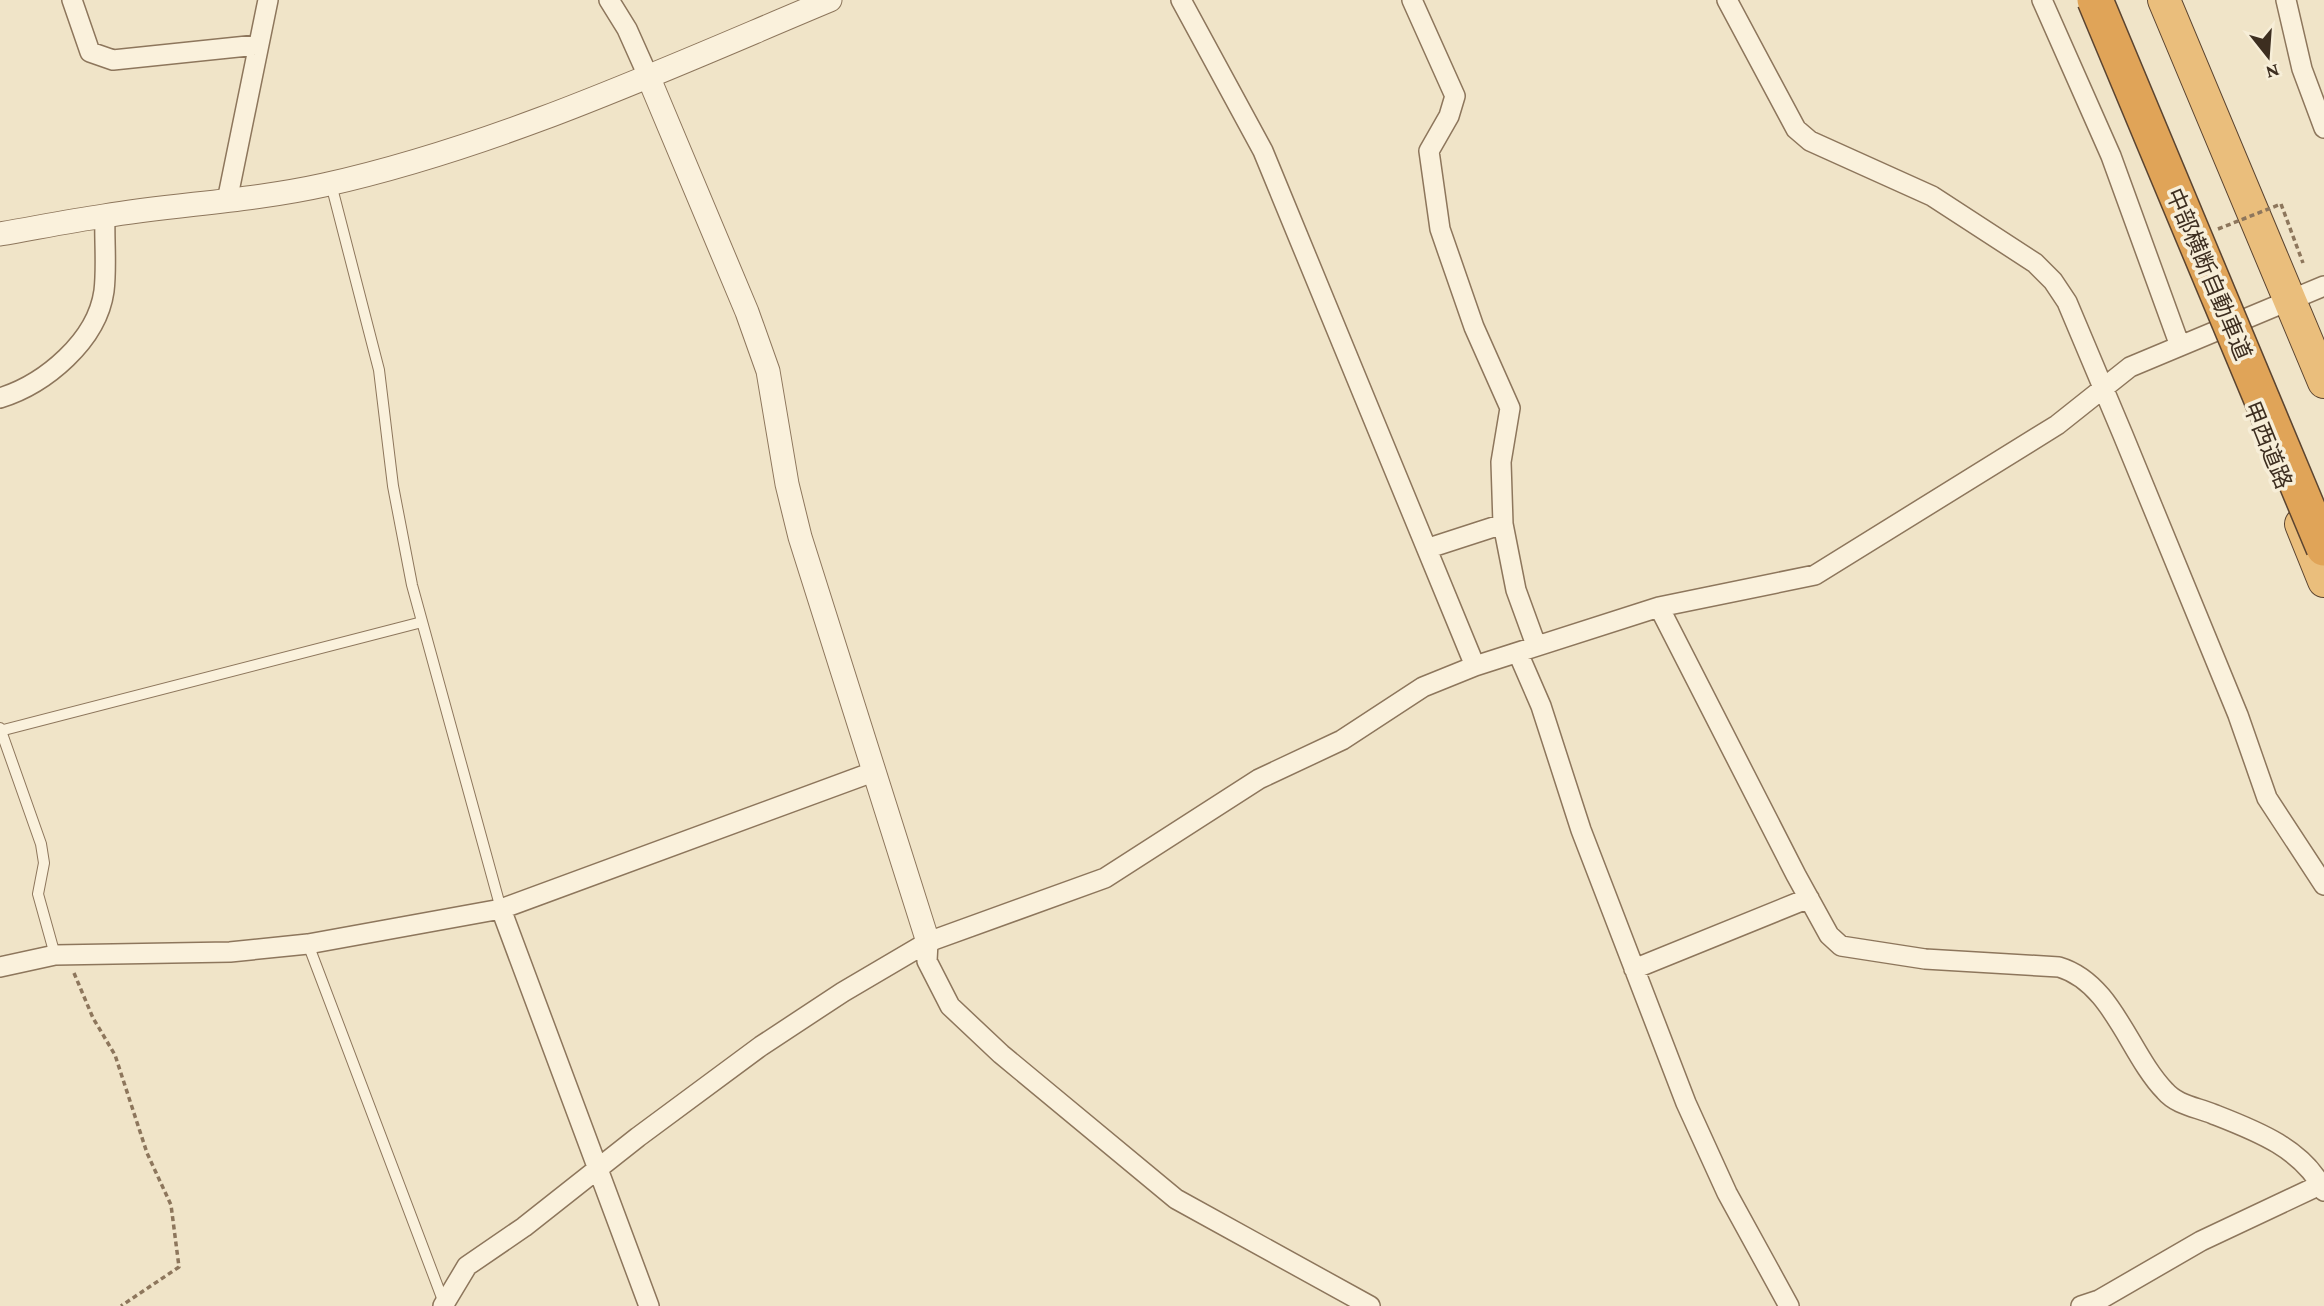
<svg xmlns="http://www.w3.org/2000/svg" width="2324" height="1306" font-family="'Crimson Pro','Noto Sans JP',serif">
	<style>
		.lines { fill: none; stroke-linecap: round; stroke-linejoin: round }
		.service-casing { stroke: #8d765c; stroke-width: 12 }
		.minor-casing { stroke: #8d765c; stroke-width: 22 }
		.tertiary-casing { stroke: #8d765c; stroke-width: 25 }
		.trunk-casing { stroke: #5b4430; stroke-width: 34 }
		.path { stroke: #8d765c; stroke-width: 3.5; stroke-dasharray: 5 3.5; stroke-linecap: butt }
		.service { stroke: #faf1dc; stroke-width: 10 }
		.minor { stroke: #faf1dc; stroke-width: 19 }
		.tertiary { stroke: #faf1dc; stroke-width: 23 }
		.trunk { stroke: #eabe7c; stroke-width: 32 }
		.motorway-bridge-casing { stroke: #5b4430; stroke-width: 38; stroke-linecap: butt }
		.path-bridge { stroke: #8d765c; stroke-width: 3.5; stroke-dasharray: 5 3.5; stroke-linecap: butt }
		.motorway-bridge { stroke: #e0a458; stroke-width: 35 }
		.labels { text-anchor: middle; stroke-width: 7; stroke-linejoin: round; paint-order: stroke }
		.street-label { font-size: 23px; fill: #3d2e20; stroke: #f7eed8 }
	</style>
	<rect width="100%" height="100%" fill="#f0e4c8"/>
	<g class="lines">
		<defs>
			<path id="service" d="M331,184L379,370L393,486L412,585L501,909
				M0,728L41,844L44,863L38,894L55,955
				M0,731L422,622
				M308,944L444,1303"/>
			<path id="minor" d="M72,0L90,52L113,60L257,45
				M609,0L627,29L648,76
				M1181,0L1263,151L1475,666
				M1412,0L1455,96L1449,116L1429,151L1440,229L1474,327L1510,408L1501,462L1503,524L1516,590L1536,645
				M1727,0L1796,129L1810,141L1932,196L2035,263L2053,281L2067,302L2123,435L2238,715L2267,798L2324,885
				M2042,0L2111,156L2180,346
				M2286,0L2302,69L2324,128
				M227,201L268,0
				M0,398C45,384 97,341 104,291C107,266 104,240 105,215
				M1429,548L1503,524
				M1659,607L1796,875L1829,935L1841,946L1925,959L2059,967C2113,983 2129,1054 2165,1091C2177,1105 2196,1107 2213,1114C2254,1130 2303,1148 2324,1191
				M1518,653L1541,706L1581,830L1686,1103L1727,1193L1789,1306
				M501,909L649,1306
				M928,942L927,961L950,1006L1001,1054L1176,1199L1370,1306
				M0,967L55,955L230,952L308,944L501,909L873,772
				M1634,969L1809,898
				M443,1306L467,1266L524,1227L638,1137L761,1046L843,992L928,942L1105,878L1259,779L1342,740L1423,687L1475,666L1659,607L1815,575L2057,425L2130,367L2324,286
				M2081,1306L2099,1300L2201,1241L2324,1183"/>
			<path id="tertiary" d="M648,76L747,312L768,371L787,484L800,537L928,942
				M0,234C35,228 69,221 104,216C177,204 252,201 324,185C499,146 665,69 830,0"/>
			<path id="trunk" d="M2164,0L2324,382
				M2301,524L2324,581"/>
		</defs>
		<use href="#service" class="service-casing"/>
		<use href="#minor" class="minor-casing"/>
		<use href="#tertiary" class="tertiary-casing"/>
		<use href="#trunk" class="trunk-casing"/>
		<path class="path" d="M2281,204L2303,263
			M74,973L93,1018L115,1055L147,1153L171,1205L179,1267L121,1306"/>
		<use href="#service" class="service"/>
		<use href="#minor" class="minor"/>
		<use href="#tertiary" class="tertiary"/>
		<use href="#trunk" class="trunk"/>
		<defs>
			<path id="motorway-bridge" d="M2095,0L2324,548"/>
		</defs>
		<use href="#motorway-bridge" class="motorway-bridge-casing"/>
		<path class="path-bridge" d="M2218,229L2281,204"/>
		<use href="#motorway-bridge" class="motorway-bridge"/>
	</g>
	<g class="labels">
		<g class="street-label">
			<text transform="translate(2209 274) rotate(67)" y="8">中部横断自動車道</text>
			<text transform="translate(2268 445) rotate(68)" y="8">甲西道路</text>
		</g>
	</g>
	<g transform="translate(2268 56) rotate(163)" stroke="#f7eed8" stroke-width="5" paint-order="stroke">
	<path d="M0-5L12 26L0 18L-12 26Z" fill="#3d2e20"/>
	<text y="-10" font-size="19" font-weight="bold" text-anchor="middle" fill="#3d2e20">N</text>
	</g>
</svg>
